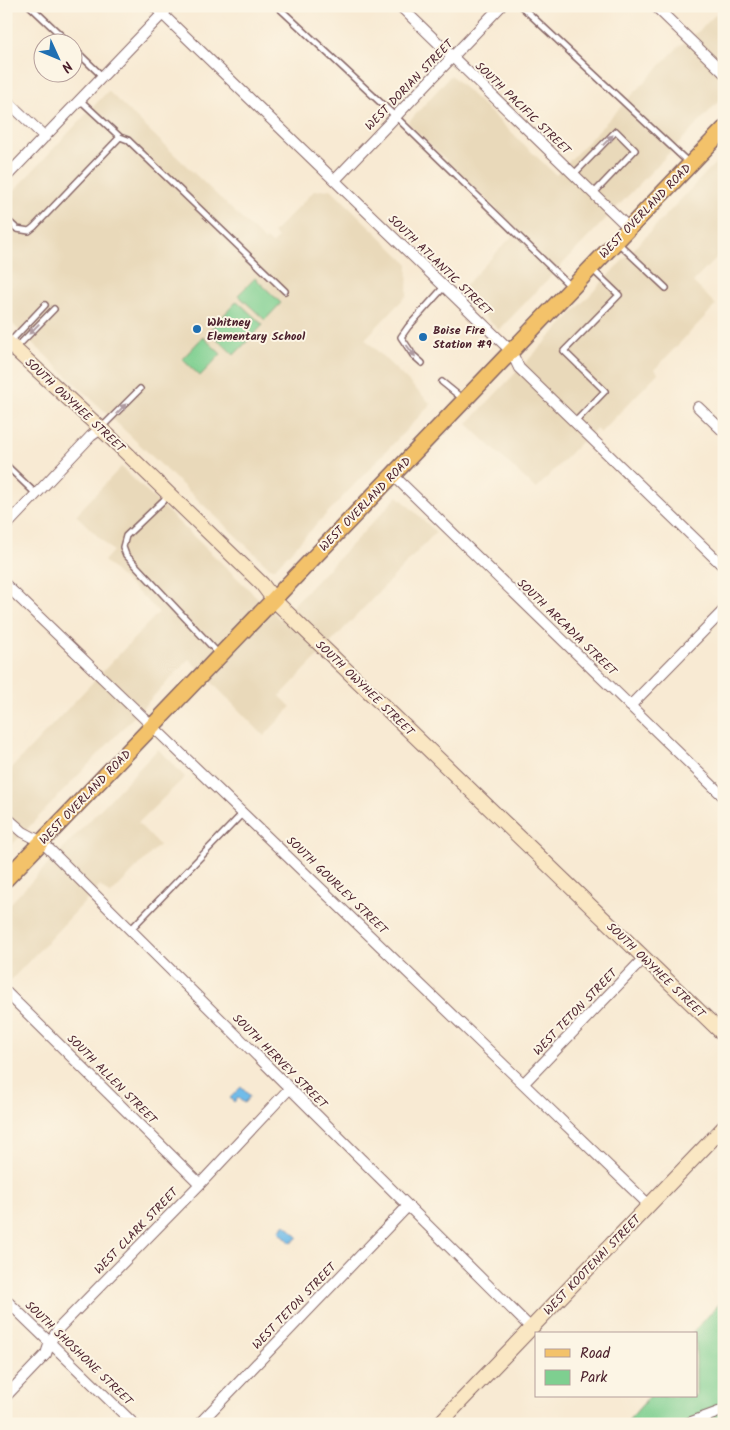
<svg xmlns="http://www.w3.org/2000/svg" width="730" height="1430" font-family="Kalam,sans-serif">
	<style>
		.built { fill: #e9d9ba }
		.green { fill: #7ecf90; stroke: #64775e }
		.water { fill: #6fbce9; stroke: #5c6e8a }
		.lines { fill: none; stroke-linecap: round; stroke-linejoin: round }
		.lane-casing { stroke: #876666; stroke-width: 8 }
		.street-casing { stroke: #876666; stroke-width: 12 }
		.secondary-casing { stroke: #876666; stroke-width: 16 }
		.primary-casing { stroke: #876666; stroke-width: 18 }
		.lane { stroke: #fff; stroke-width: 5 }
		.street { stroke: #fff; stroke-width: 10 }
		.secondary { stroke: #fae7c3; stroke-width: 14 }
		.primary { stroke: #f3c26a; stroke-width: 15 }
		.oneway { fill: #ae9aa0 }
		.poi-dot { fill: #1f6fb2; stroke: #fcf5e5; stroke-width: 2 }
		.labels { text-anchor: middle; stroke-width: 4; stroke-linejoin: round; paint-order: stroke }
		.street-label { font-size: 12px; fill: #4a1f2b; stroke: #fcf5e5 }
		.poi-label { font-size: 12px; font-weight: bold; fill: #4a1f2b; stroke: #fcf5e5; text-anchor: start }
	</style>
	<rect width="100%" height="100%" fill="#fcf5e5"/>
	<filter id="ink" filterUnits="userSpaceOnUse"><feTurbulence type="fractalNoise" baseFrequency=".02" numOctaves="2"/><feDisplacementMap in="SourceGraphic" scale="10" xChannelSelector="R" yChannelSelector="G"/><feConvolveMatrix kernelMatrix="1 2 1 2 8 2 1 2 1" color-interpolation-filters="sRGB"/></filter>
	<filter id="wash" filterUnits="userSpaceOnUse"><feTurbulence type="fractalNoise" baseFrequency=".0096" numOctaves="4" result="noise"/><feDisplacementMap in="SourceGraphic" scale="20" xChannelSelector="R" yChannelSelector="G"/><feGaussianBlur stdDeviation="1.12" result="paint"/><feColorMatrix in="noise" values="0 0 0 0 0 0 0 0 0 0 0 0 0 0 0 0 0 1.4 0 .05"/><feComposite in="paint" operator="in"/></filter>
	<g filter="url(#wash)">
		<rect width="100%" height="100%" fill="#f8ead3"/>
		<path class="built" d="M724,6V96L499,330L459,292L518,230L408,123L451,75L556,175L678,47L699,31Z
			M108,91L265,241L267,239L272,244L278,238L273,233L314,191L331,189L408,264L407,295L365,339L431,404L275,568H270L6,318V199Z
			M724,154V250L693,282L716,305L655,369L658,373L600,433L596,429L582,441L536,489L467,424Z
			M121,467L280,619L398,496L436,532L280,696L291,707L264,736L189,659L6,851V774L159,612L104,561L113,551L76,515Z
			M158,749L185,777L138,823L159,845L110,895L100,886L9,982L6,979V908Z"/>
		<path class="green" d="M255,278L281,303L265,320L238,295Z
			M237,301L263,325L234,355L209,331Z
			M203,337L221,354L200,376L182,359Z
			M724,1299V1424H631L628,1421L650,1396H696V1334H691Z"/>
		<path class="water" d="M241,1087L250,1096L244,1103L238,1098L234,1102L230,1098Z
			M285,1224L298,1237L291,1243L279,1231Z"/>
	</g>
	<g filter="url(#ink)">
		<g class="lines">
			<defs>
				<path id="lane" d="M30,6L68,42
					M277,6L396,117L571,287
					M521,6L690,164
					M72,47L102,76
					M80,100L120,137L128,140L285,291
					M574,174L616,131L635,150L594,193
					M6,219L17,229L29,231L34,227L120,137
					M617,242L666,288
					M9,343L45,305
					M16,348L54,309
					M422,363L413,355L401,337L408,327L444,287
					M442,382L463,399
					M575,422L605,391L564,351L619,295L593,270
					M101,428L140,389
					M6,465L36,494
					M169,495L126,536L123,547L126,555L218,653
					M131,929L243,813"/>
				<path id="street" d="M154,6L511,351L519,368L724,567
					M400,6L629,228
					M655,6L724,73
					M6,100L45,137
					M6,177L170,6
					M335,180L501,6
					M698,407L724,432
					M393,475L724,797
					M6,526L91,436L101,429
					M6,585L649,1205
					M630,706L724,610
					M6,817L23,832L42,842L531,1328
					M6,992L200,1184
					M524,1083L644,958
					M6,1300L134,1424
					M6,1396L46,1354L50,1342L59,1328L200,1184L290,1088
					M199,1424L408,1206
					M686,1424L724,1410"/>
				<path id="secondary" d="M6,341L111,438L262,584L274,600L724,1035
					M439,1424L724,1127"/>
				<path id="primary" d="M6,879L724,129"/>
			</defs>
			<use href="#lane" class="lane-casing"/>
			<use href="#street" class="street-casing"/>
			<use href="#secondary" class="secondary-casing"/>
			<use href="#primary" class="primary-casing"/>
			<use href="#lane" class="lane"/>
			<use href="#street" class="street"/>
			<use href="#secondary" class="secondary"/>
			<use href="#primary" class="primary"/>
		</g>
		<defs><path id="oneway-solid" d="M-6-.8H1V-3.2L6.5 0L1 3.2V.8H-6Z" transform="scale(1.25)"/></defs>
		<g class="oneway">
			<use href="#oneway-solid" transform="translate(608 140) rotate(-46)"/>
			<use href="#oneway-solid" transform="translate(34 329) rotate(134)"/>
			<use href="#oneway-solid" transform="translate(411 351) rotate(53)"/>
			<use href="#oneway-solid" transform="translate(121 409) rotate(-46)"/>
		</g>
	</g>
	<g class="poi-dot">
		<circle cx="197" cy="329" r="5"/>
		<circle cx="423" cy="337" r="5"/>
	</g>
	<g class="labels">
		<g class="street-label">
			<text transform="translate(409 85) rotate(-46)" y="4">WEST DORIAN STREET</text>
			<text transform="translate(523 108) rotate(44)" y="4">SOUTH PACIFIC STREET</text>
			<text transform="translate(645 211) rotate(-46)" y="4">WEST OVERLAND ROAD</text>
			<text transform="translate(440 265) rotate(44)" y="4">SOUTH ATLANTIC STREET</text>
			<text transform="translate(75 405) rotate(43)" y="4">SOUTH OWYHEE STREET</text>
			<text transform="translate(365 504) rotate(-46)" y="4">WEST OVERLAND ROAD</text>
			<text transform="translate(567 627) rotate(44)" y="4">SOUTH ARCADIA STREET</text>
			<text transform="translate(365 688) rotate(44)" y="4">SOUTH OWYHEE STREET</text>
			<text transform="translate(85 797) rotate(-46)" y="4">WEST OVERLAND ROAD</text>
			<text transform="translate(337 885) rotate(44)" y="4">SOUTH GOURLEY STREET</text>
			<text transform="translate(656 970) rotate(44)" y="4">SOUTH OWYHEE STREET</text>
			<text transform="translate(575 1012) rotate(-46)" y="4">WEST TETON STREET</text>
			<text transform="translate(280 1061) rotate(45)" y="4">SOUTH HERVEY STREET</text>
			<text transform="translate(112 1079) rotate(45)" y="4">SOUTH ALLEN STREET</text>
			<text transform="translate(136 1231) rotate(-46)" y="4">WEST CLARK STREET</text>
			<text transform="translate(592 1265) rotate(-46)" y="4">WEST KOOTENAI STREET</text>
			<text transform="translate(294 1306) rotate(-46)" y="4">WEST TETON STREET</text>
			<text transform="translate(79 1353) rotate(44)" y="4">SOUTH SHOSHONE STREET</text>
		</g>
		<g class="poi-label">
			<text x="207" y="326">Whitney<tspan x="207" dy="14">Elementary School</tspan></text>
			<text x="433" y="334">Boise Fire<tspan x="433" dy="14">Station #9</tspan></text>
		</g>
	</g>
	<rect width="730" height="1430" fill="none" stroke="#fcf5e5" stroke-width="25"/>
	<rect x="535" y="1332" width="162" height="65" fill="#fcf5e5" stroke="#b59f9b"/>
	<rect x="545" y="1349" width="25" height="8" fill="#f3c26a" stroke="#b59f9b"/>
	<text x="580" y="1358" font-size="15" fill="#4a1f2b">Road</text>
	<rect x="545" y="1370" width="25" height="15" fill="#7ecf90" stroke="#b59f9b"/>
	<text x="580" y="1382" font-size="15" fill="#4a1f2b">Park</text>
	<g transform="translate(58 58) rotate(134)"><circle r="24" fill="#fcf5e5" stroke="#b59f9b"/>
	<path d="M0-4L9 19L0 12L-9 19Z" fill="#1f6fb2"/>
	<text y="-8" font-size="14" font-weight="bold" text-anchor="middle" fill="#4a1f2b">N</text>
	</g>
</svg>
